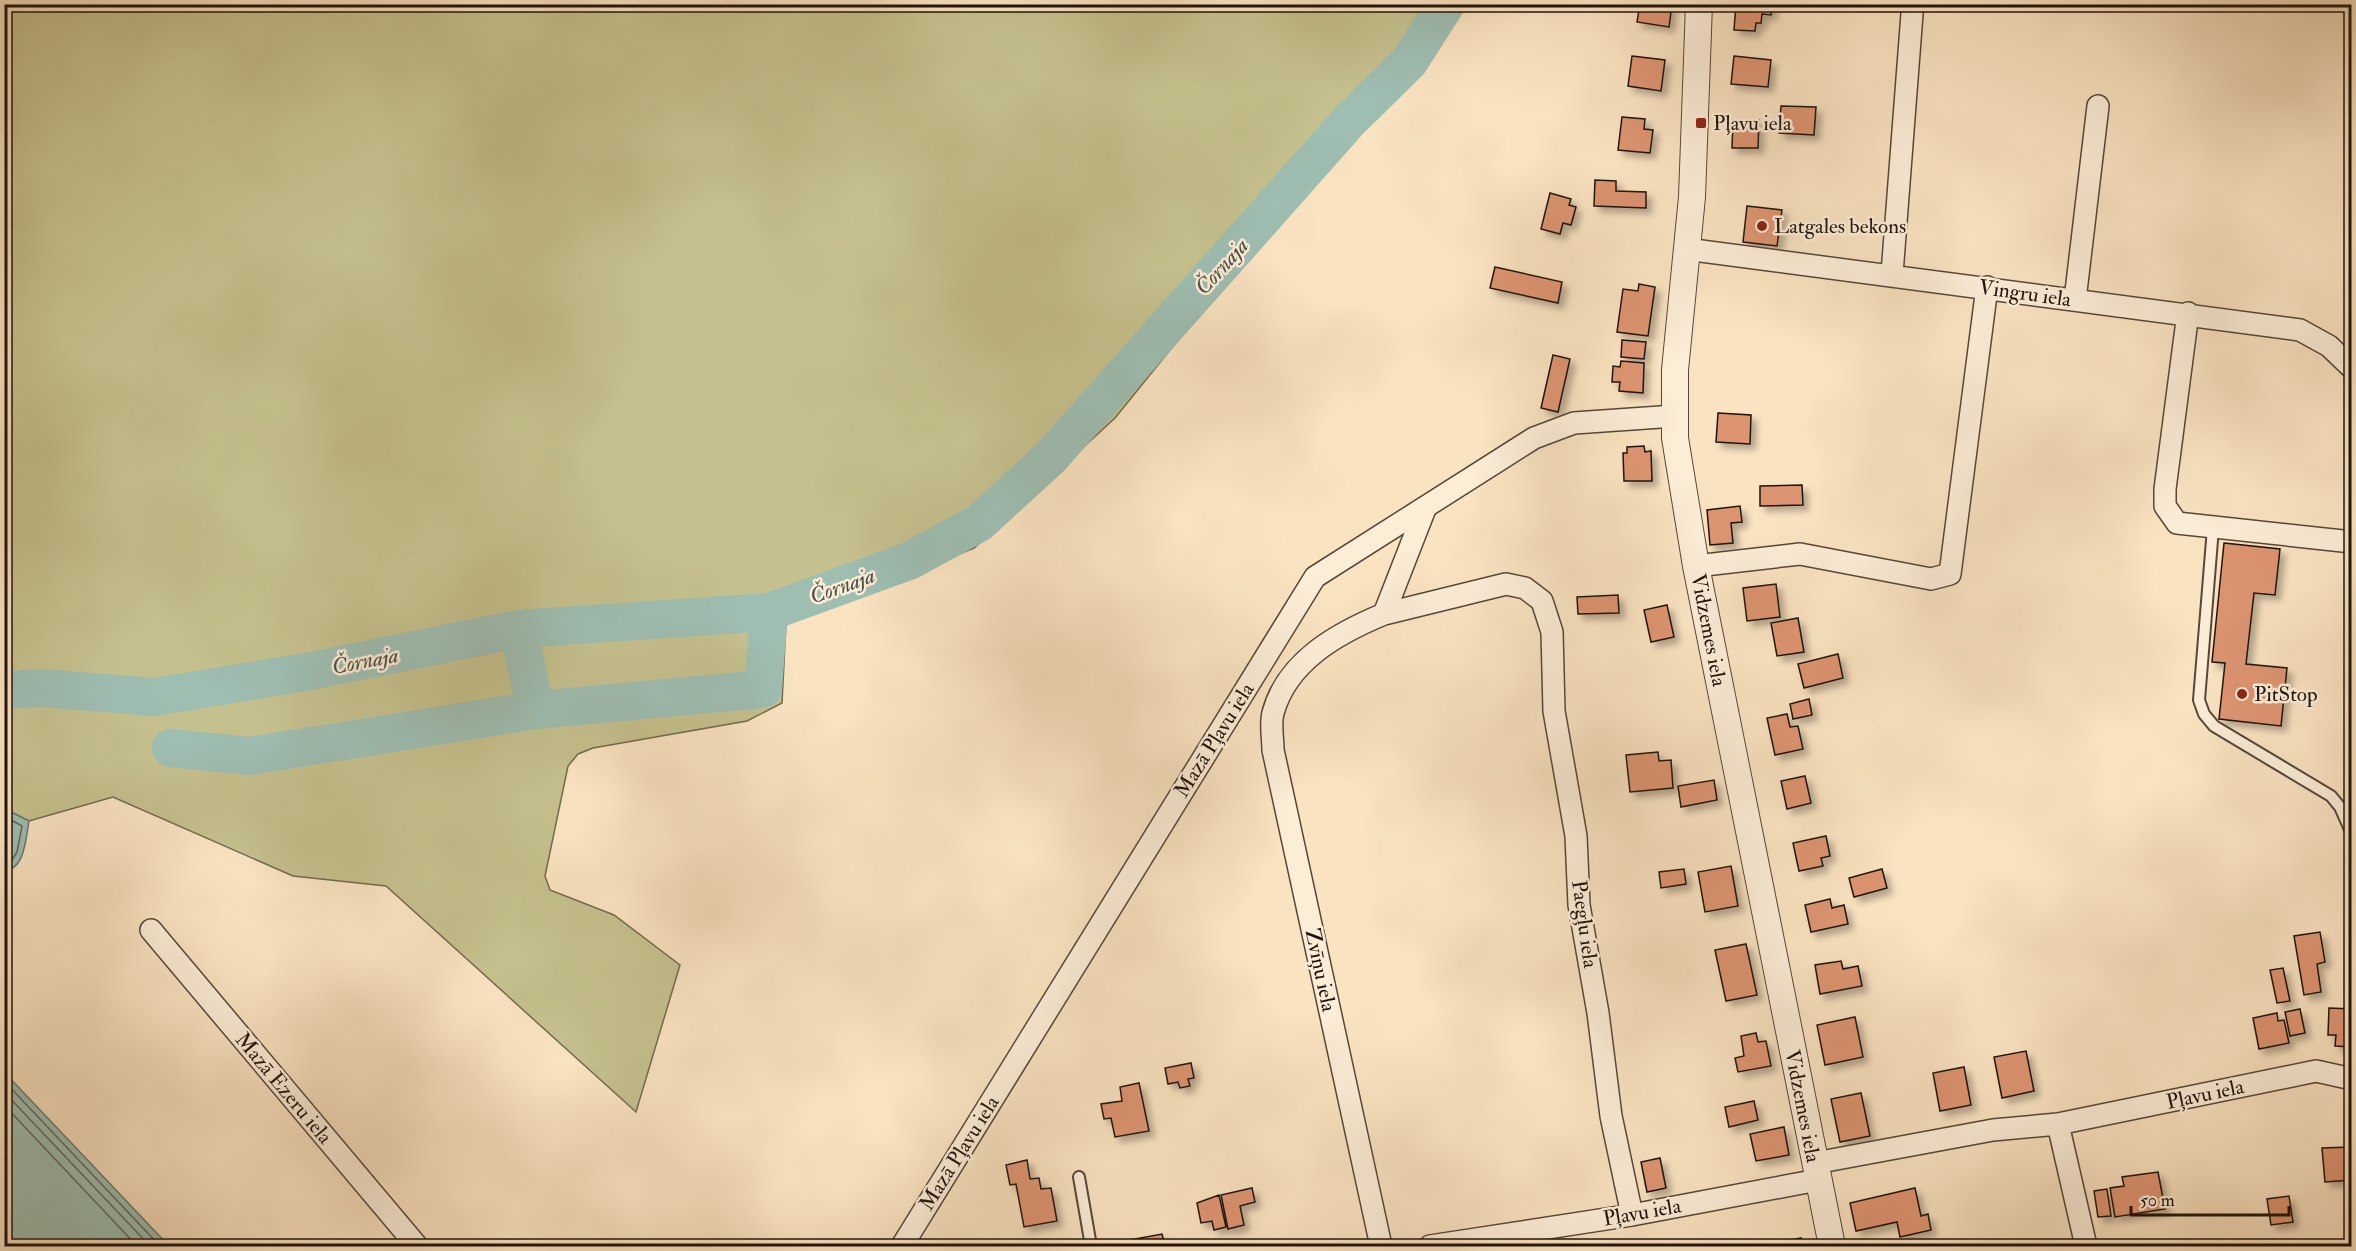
<svg xmlns="http://www.w3.org/2000/svg" width="2356" height="1251" font-family="'IM FELL Double Pica',serif">
	<style>
		.green { fill: #c5c18e; stroke: #726a4e; stroke-width: 1.5 }
		.water { fill: #9ebeb2; stroke: #6b7a70; stroke-width: 1.5 }
		.lines { fill: none; stroke-linecap: round; stroke-linejoin: round }
		.shore { stroke: #5e6860; stroke-width: 1.5 }
		.river { stroke: #9ebeb2; stroke-width: 38 }
		.building { fill: #dd9471; stroke: #1f130d; stroke-width: 1.5; filter: url(#shadow) }
		.service-casing { stroke: #56473a; stroke-width: 14 }
		.minor-casing { stroke: #56473a; stroke-width: 24 }
		.tertiary-casing { stroke: #56473a; stroke-width: 28 }
		.service { stroke: #fcedd7; stroke-width: 10 }
		.minor { stroke: #fcedd7; stroke-width: 21 }
		.tertiary { stroke: #fcedd7; stroke-width: 26 }
		.poi-dot { fill: #8f2418; stroke: #fcedd7; stroke-width: 2 }
		.labels { text-anchor: middle; stroke-width: 5; stroke-linejoin: round; paint-order: stroke }
		.poi-label { font-size: 21px; fill: #1f130d; stroke: #fcedd7; text-anchor: start }
		.street-label { font-size: 21px; fill: #1f130d; stroke: #fcedd7 }
		.water-label { font-size: 22px; font-style: italic; fill: #4b4f47; stroke: #fcedd7 }
	</style>
	<defs>
		<filter id="shadow"><feDropShadow dx="5.5" dy="5.5" stdDeviation="3" flood-color="#0004"/></filter>
	</defs>
	<rect width="100%" height="100%" fill="#fae3c1"/>
	<filter id="stains"><feTurbulence type="fractalNoise" baseFrequency=".00333" numOctaves="4"/><feColorMatrix values="0 0 0 0 .2 0 0 0 0 .09 0 0 0 0 .02 0 0 0 .5 -.17"/></filter>
	<radialGradient id="worn" r=".72"><stop offset=".6" stop-color="#630" stop-opacity="0"/><stop offset="1" stop-color="#630" stop-opacity=".3"/></radialGradient>
	<path class="green" d="M4,5H1460L1426,66L1260,239L1115,418L974,548L786,624L782,703L747,721L593,748L578,754L568,766L545,876L550,890L614,915L680,965L636,1112L386,886L293,876L113,797L29,821L5,809Z"/>
	<path class="water" d="M5,809L29,821C26,836 25,870 5,870Z
		M4,1072L169,1246H5Z"/>
	<g class="lines">
		<path class="shore" d="M4,816L22,826L17,852L10,863L4,864
			M4,1081L160,1246
			M4,1092L150,1246
			M4,1105L137,1246"/>
		<path class="river" d="M518,629L536,710
			M4,690L42,688L154,697L306,672L518,629L769,612L909,561L979,523L1051,457L1349,121L1409,62L1446,4
			M171,748L250,756L536,710L763,689L769,612"/>
	</g>
	<path class="building" d="M1640,4H1672L1669,27L1637,22Z
		M1736,4H1772L1771,15L1762,14L1761,23H1756L1755,31L1734,30Z
		M1632,56L1665,60L1661,91L1628,86Z
		M1734,56L1771,60L1768,87L1731,84Z
		M1781,106L1816,107L1814,135L1779,133Z
		M1622,117L1645,119L1644,129L1653,130L1650,153L1618,150Z
		M1733,120H1759L1758,148H1732Z
		M1595,180L1616,181V191L1646,192V208L1594,206Z
		M1550,193L1571,199L1569,205L1576,207L1571,225L1563,223L1560,234L1541,229Z
		M1747,206L1782,210L1777,246L1743,242Z
		M1495,267L1562,282L1558,303L1490,288Z
		M1639,284L1655,287L1648,336L1617,332L1623,289L1638,291Z
		M1622,340L1646,342L1644,359L1621,357Z
		M1553,355L1570,359L1558,412L1541,408Z
		M1621,361L1644,363L1643,393L1619,391L1620,382H1612L1613,366L1620,367Z
		M1718,413L1751,415L1750,444L1716,442Z
		M1644,446L1645,452L1651,451L1652,481H1624L1623,453H1627V447Z
		M1802,485L1803,505L1760,506V486Z
		M1740,506L1742,522L1731,523L1733,543L1710,545L1707,510Z
		M2224,543L2280,549L2275,595L2254,593L2246,664L2287,668L2281,726L2219,719L2225,663L2212,662Z
		M1776,584L1780,617L1747,621L1743,588Z
		M1618,595L1619,613L1578,614L1577,597Z
		M1667,605L1674,637L1651,642L1644,610Z
		M1798,618L1804,652L1777,656L1771,623Z
		M1838,654L1843,678L1804,688L1798,664Z
		M1809,699L1812,715L1793,719L1790,704Z
		M1787,714L1790,727L1798,726L1803,749L1775,755L1767,718Z
		M1658,752L1659,761L1671,760L1673,788L1630,792L1626,755Z
		M1805,776L1811,803L1787,809L1781,781Z
		M1714,780L1717,800L1681,807L1678,786Z
		M1826,836L1830,856L1821,858L1823,866L1799,871L1793,843Z
		M1731,866L1738,906L1705,912L1698,872Z
		M1684,869L1686,884L1661,888L1659,872Z
		M1882,869L1887,888L1854,897L1849,878Z
		M1830,899L1832,908L1844,905L1848,924L1811,932L1805,905Z
		M2320,932L2325,962L2317,964L2321,992L2304,995L2294,936Z
		M1746,944L1757,995L1726,1001L1715,950Z
		M1841,961L1843,969L1858,966L1862,986L1820,994L1815,965Z
		M2283,968L2290,1001L2277,1003L2270,970Z
		M2329,1008L2352,1009V1047L2335,1046L2336,1035H2328Z
		M2300,1009L2305,1033L2290,1036L2285,1012Z
		M2277,1013L2278,1021L2284,1020L2289,1043L2259,1049L2253,1018Z
		M1855,1017L1863,1057L1825,1065L1817,1025Z
		M1756,1033L1758,1042L1766,1041L1771,1066L1738,1072L1735,1058L1744,1056L1741,1036Z
		M2026,1051L2034,1091L2002,1098L1994,1057Z
		M1191,1063L1194,1078L1188,1079L1190,1086L1180,1088L1178,1082L1168,1084L1165,1068Z
		M1964,1067L1971,1105L1940,1111L1933,1073Z
		M1139,1083L1149,1131L1115,1137L1111,1118L1104,1119L1101,1104L1122,1101L1120,1087Z
		M1861,1093L1870,1136L1840,1142L1831,1099Z
		M1754,1101L1758,1120L1729,1127L1725,1107Z
		M1784,1127L1789,1155L1756,1161L1750,1134Z
		M2352,1147V1180L2325,1182L2322,1148Z
		M1660,1158L1666,1188L1647,1192L1641,1162Z
		M1027,1160L1030,1179L1039,1178L1041,1189L1051,1188L1057,1221L1024,1227L1016,1184L1010,1185L1006,1165Z
		M2158,1172L2165,1209L2115,1217L2110,1188L2124,1186L2122,1177Z
		M1252,1188L1255,1202L1240,1206L1244,1225L1228,1229L1221,1195Z
		M1915,1188L1921,1216L1928,1214L1931,1230L1900,1237L1897,1222L1856,1231L1850,1203Z
		M2107,1189L2111,1216L2098,1217L2094,1191Z
		M1219,1195L1226,1227L1214,1230L1212,1221L1201,1223L1197,1203Z
		M2289,1196L2293,1222L2271,1225L2267,1199Z
		M1162,1234L1165,1246H1119L1118,1242Z
		M1801,1238L1803,1246H1782L1781,1242Z"/>
	<g class="lines">
		<defs>
			<path id="service" d="M2213,528L2199,700L2204,714L2214,726L2331,796L2340,807L2352,834
				M1079,1177L1091,1246"/>
			<path id="minor" d="M1686,249L2300,330L2329,346L2352,368
				M1892,274L1912,14
				M2075,300L2098,106
				M2188,313L2165,489V506L2177,523L2352,542
				M1696,566L1800,554L1931,579L1950,574L1987,287
				M1384,614L1506,584L1525,588L1542,601L1552,632L1554,711L1576,836L1579,905L1598,1013L1611,1116L1632,1215
				M151,930L417,1246
				M2058,1124L2086,1246
				M1815,1163L1993,1130L2058,1124L2316,1071L2352,1079
				M902,1246L1315,577L1534,438L1574,423L1675,416
				M1381,1246L1273,750C1273,738 1270,724 1273,713C1287,661 1338,633 1384,614L1425,509
				M1430,1246L1632,1215L1818,1180"/>
			<path id="tertiary" d="M1699,4L1692,197L1675,370V438L1696,566L1832,1246"/>
		</defs>
		<use href="#service" class="service-casing"/>
		<use href="#minor" class="minor-casing"/>
		<use href="#tertiary" class="tertiary-casing"/>
		<use href="#service" class="service"/>
		<use href="#minor" class="minor"/>
		<use href="#tertiary" class="tertiary"/>
	</g>
	<g class="poi-dot">
		<rect x="1695" y="117" width="12" height="12" rx="3"/>
		<circle cx="1762" cy="226" r="6"/>
		<circle cx="2242" cy="694" r="6"/>
	</g>
	<g class="labels">
		<g class="poi-label">
			<text x="1713" y="130">Pļavu iela</text>
			<text x="1774" y="233">Latgales bekons</text>
			<text x="2254" y="701">PitStop</text>
		</g>
		<g class="street-label">
			<text transform="translate(2025 293) rotate(8)" y="7">Vingru iela</text>
			<text transform="translate(1709 630) rotate(79)" y="7">Vidzemes iela</text>
			<text transform="translate(1214 740) rotate(-58)" y="7">Mazā Pļavu iela</text>
			<text transform="translate(1585 924) rotate(82)" y="7">Paegļu iela</text>
			<text transform="translate(1321 970) rotate(78)" y="7">Zvīņu iela</text>
			<text transform="translate(284 1088) rotate(50)" y="7">Mazā Ezeru iela</text>
			<text transform="translate(2205 1094) rotate(-12)" y="7">Pļavu iela</text>
			<text transform="translate(1803 1106) rotate(79)" y="7">Vidzemes iela</text>
			<text transform="translate(959 1153) rotate(-58)" y="7">Mazā Pļavu iela</text>
			<text transform="translate(1642 1212) rotate(-10)" y="7">Pļavu iela</text>
		</g>
		<g class="water-label">
			<text transform="translate(1221 266) rotate(-48)" y="8">Čornaja</text>
			<text transform="translate(842 585) rotate(-20)" y="8">Čornaja</text>
			<text transform="translate(365 660) rotate(-11)" y="8">Čornaja</text>
		</g>
	</g>
	<rect width="2356" height="1251" fill="none" stroke="#fae3c1" stroke-width="24"/>
	<rect x="6" y="6" width="2344" height="1239" fill="none" stroke="#1f130d" stroke-width="3"/>
	<rect x="12" y="12" width="2332" height="1227" fill="none" stroke="#1f130d" stroke-width="1.5"/>
	<path d="M2131 1206v9h158v-9" fill="none" stroke="#1f130d" stroke-width="3"/>
	<text x="2140" y="1206" font-size="18" fill="#1f130d" stroke="#fcedd7" stroke-width="4.5" paint-order="stroke">50 m</text>
	<rect width="100%" height="100%" filter="url(#stains)"/>
	<rect width="100%" height="100%" fill="url(#worn)"/>
</svg>
